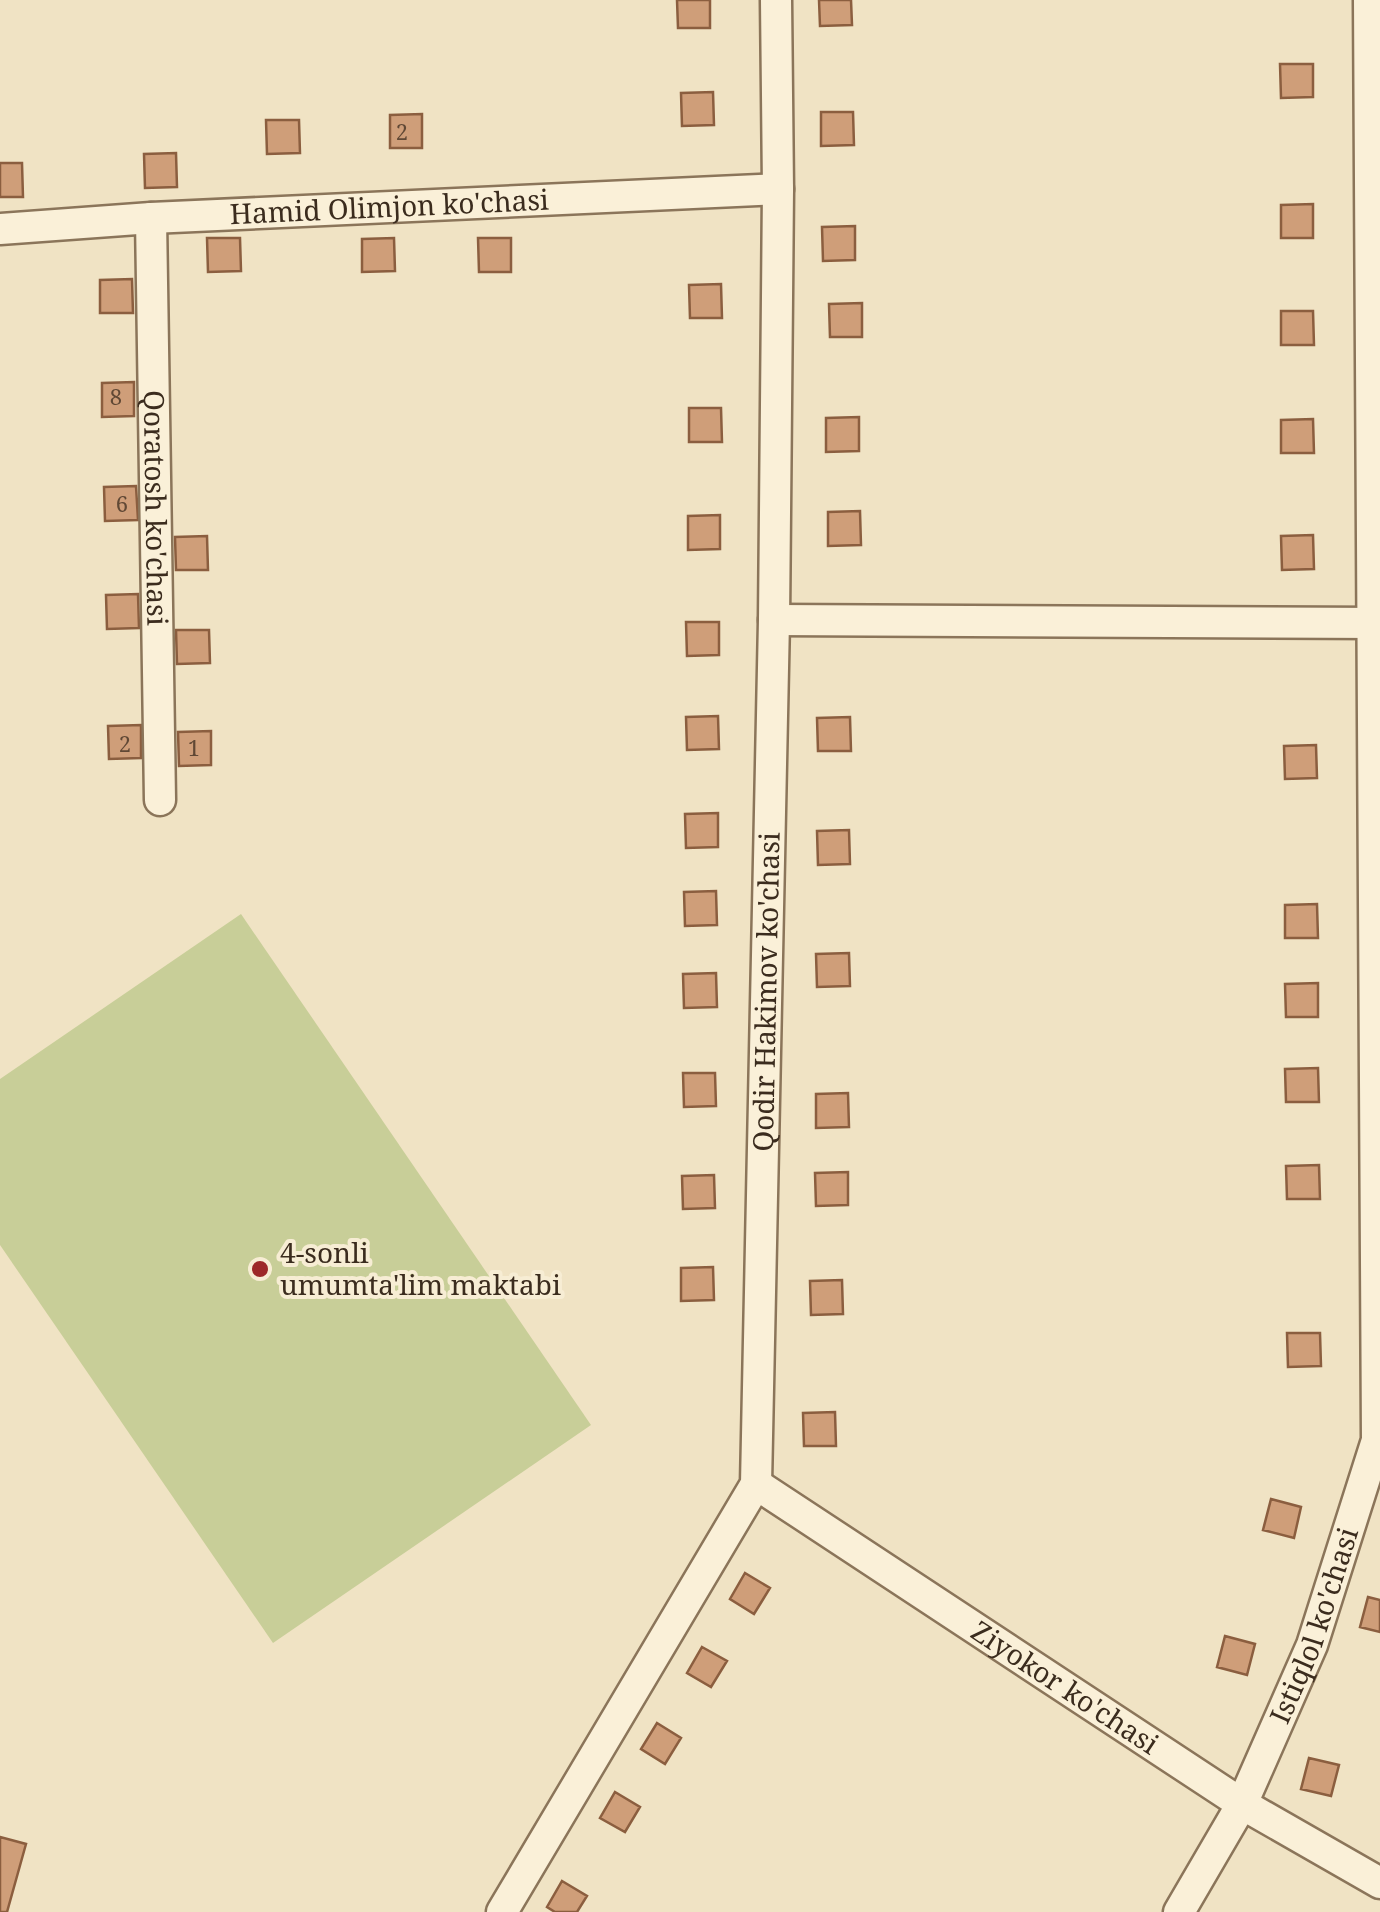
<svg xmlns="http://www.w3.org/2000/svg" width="1380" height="1912" font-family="'Noto Serif',serif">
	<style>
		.green { fill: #c8ce98 }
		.building { fill: #cf9e79; stroke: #8b5e3f; stroke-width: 2.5 }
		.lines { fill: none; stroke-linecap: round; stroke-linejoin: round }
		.street-casing { stroke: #8b755a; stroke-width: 35 }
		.street { stroke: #faf0d8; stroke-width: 30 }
		.poi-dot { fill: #9d2828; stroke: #f7edd4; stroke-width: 4 }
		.labels { text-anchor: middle; stroke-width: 8; stroke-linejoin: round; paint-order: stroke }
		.number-label { font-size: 22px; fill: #604835 }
		.street-label { font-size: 28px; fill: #3b2c1e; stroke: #f7edd4 }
		.poi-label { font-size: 28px; fill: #3b2c1e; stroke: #f7edd4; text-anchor: start }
	</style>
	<rect width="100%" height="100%" fill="#f0e3c4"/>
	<path class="green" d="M241,914L591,1425L273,1643L0,1245V1079Z"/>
	<path class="building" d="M677,0H710V28H678Z
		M819,0H851L852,25L820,26Z
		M1280,64H1313V97L1281,98Z
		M713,92L714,125L682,126L681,93Z
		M821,112H853L854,145L821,146Z
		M422,114V148H390V115Z
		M266,120H299L300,153L267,154Z
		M176,153L177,187L145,188L144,154Z
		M0,163H22L23,197H0Z
		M1313,204V238H1281V205Z
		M855,226V260L823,261L822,227Z
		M207,238H240L241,271L208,272Z
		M394,238L395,271L362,272V239Z
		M478,238H511V272H479Z
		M132,279L133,313H100V280Z
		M721,284L722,318H690L689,285Z
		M862,303V337H830L829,304Z
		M1281,311H1313L1314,345H1281Z
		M134,382V416L102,417V383Z
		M689,408H721L722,442H689Z
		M859,417V451L826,452V418Z
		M1313,419L1314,453H1281V420Z
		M136,486L138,520L105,521L104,487Z
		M860,511L861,545L828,546V512Z
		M720,515V549L688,550V516Z
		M1313,535L1314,569L1282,570L1281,536Z
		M207,536L208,570H176L175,537Z
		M138,594L139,628L107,629L106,595Z
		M686,622H719V655L687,656Z
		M176,630H209L210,663L177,664Z
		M718,716L719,749L687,750L686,717Z
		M850,717L851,751H818L817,718Z
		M141,725V758L109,759L108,726Z
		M211,731V765L179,766L178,732Z
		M1316,745L1317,778L1285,779L1284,746Z
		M718,813V847L686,848L685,814Z
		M849,830L850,864L818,865L817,831Z
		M716,891L717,925L685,926L684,892Z
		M1317,904L1318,938H1285V905Z
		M849,953L850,986L817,987L816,954Z
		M716,973L717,1007L684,1008L683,974Z
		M1318,983V1017H1286L1285,984Z
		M1318,1068L1319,1102H1286L1285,1069Z
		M683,1073H715L716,1106L684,1107Z
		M848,1093L849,1127L816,1128V1094Z
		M1319,1165L1320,1199H1287L1286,1166Z
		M848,1172V1205L816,1206L815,1173Z
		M714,1175L715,1208L683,1209L682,1176Z
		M713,1267L714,1300L681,1301V1268Z
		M842,1280L843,1314L811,1315L810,1281Z
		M1287,1333H1320L1321,1366L1288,1367Z
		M835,1412L836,1446H804L803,1413Z
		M1271,1499L1301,1507L1294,1538L1263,1530Z
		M745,1573L770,1588L754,1614L730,1599Z
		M1368,1597L1380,1600V1632L1360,1627Z
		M1225,1636L1255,1644L1247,1675L1217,1667Z
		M702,1647L727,1661L711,1687L687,1673Z
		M657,1723L681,1738L665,1764L641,1749Z
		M1309,1758L1339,1765L1331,1796L1301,1789Z
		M615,1792L640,1807L625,1832L600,1818Z
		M0,1837L26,1844L7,1912H0Z
		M562,1881L587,1896L577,1912H555L547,1907Z"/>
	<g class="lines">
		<defs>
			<g id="street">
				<path id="s1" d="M151,218L160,800"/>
				<path id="s2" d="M0,229L151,218L778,189"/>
				<path d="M774,620L1380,623"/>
				<path id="s3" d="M756,1484L1242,1804L1380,1883"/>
				<path id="s4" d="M502,1912L756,1484L774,620L778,189L776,0"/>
				<path id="s5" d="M1179,1912L1242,1804L1312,1645L1377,1440L1369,0"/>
			</g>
		</defs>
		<use href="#street" class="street-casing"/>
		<use href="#street" class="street"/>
	</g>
	<circle class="poi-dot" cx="260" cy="1269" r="10"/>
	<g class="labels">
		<g class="number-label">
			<text x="402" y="140">2</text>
			<text x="116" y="405">8</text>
			<text x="122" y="512">6</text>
			<text x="125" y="752">2</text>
			<text x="194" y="756">1</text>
		</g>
		<g class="street-label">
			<text dy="10" stroke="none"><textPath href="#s2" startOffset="390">Hamid Olimjon ko'chasi</textPath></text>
			<text dy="10" stroke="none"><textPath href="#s1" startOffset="290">Qoratosh ko'chasi</textPath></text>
			<text dy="10" stroke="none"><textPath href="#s4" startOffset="990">Qodir Hakimov ko'chasi</textPath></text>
			<text dy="10" stroke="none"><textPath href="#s5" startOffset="318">Istiqlol ko'chasi</textPath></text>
			<text dy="10" stroke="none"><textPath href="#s3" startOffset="370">Ziyokor ko'chasi</textPath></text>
		</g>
		<g class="poi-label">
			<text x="280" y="1263">4-sonli<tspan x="280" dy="32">umumta'lim maktabi</tspan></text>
		</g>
	</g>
</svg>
